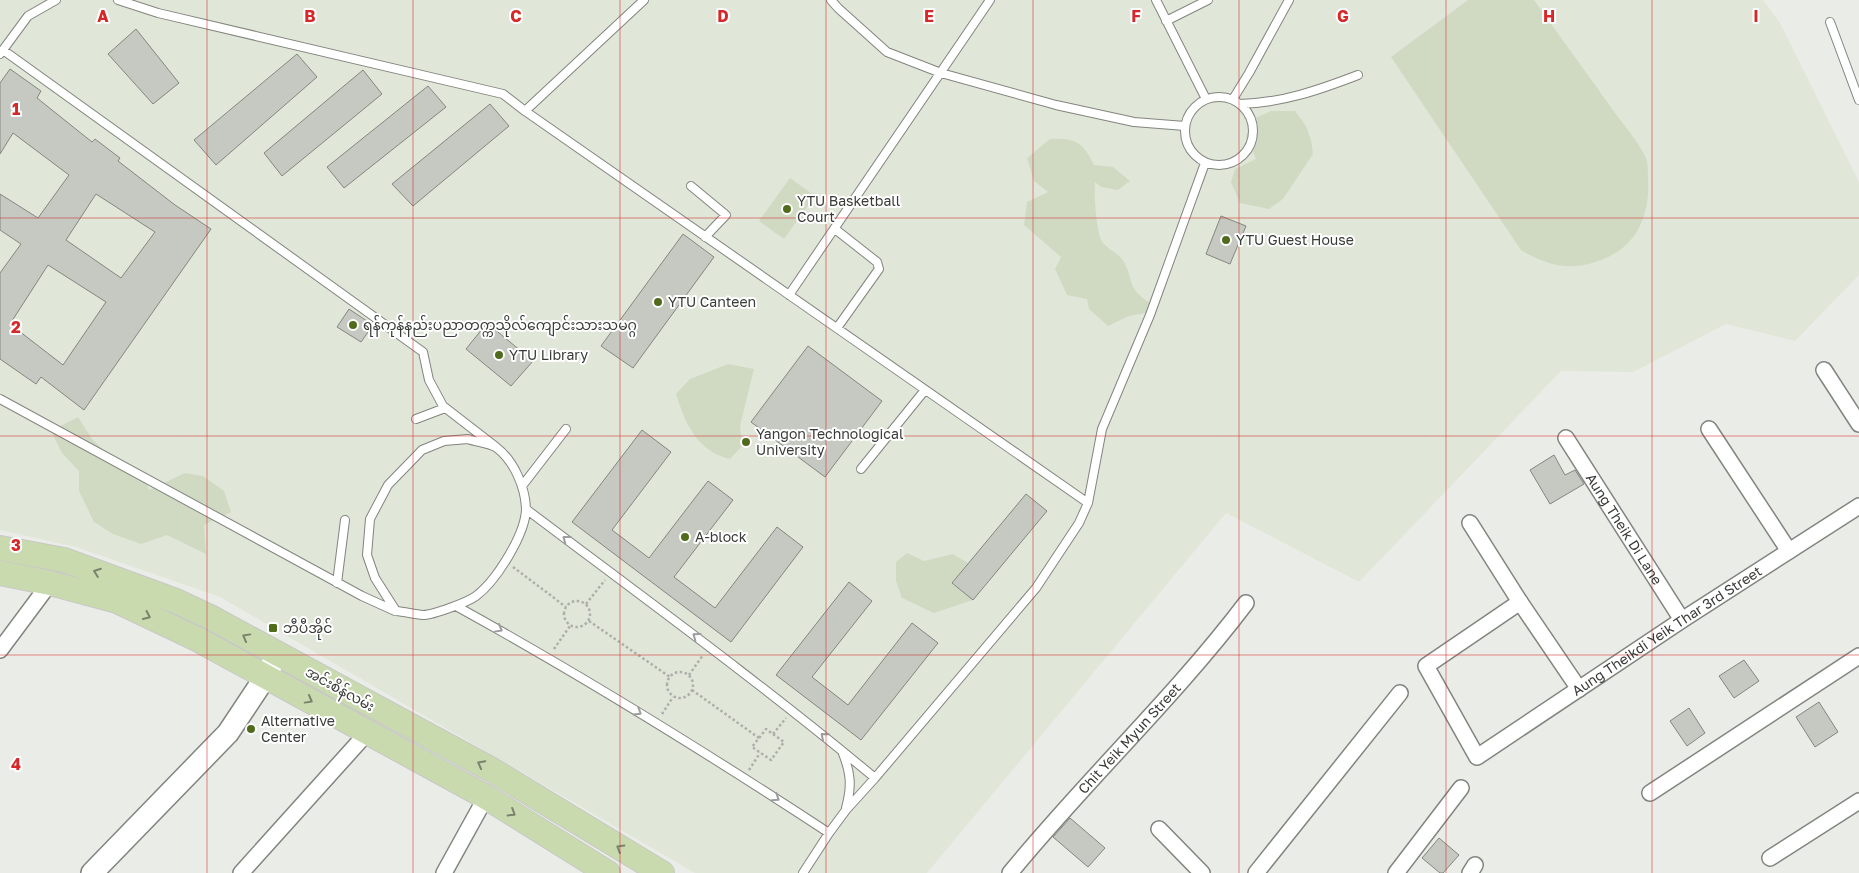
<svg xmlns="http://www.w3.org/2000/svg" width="1859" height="873" font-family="'Golos Text','Noto Sans Myanmar',sans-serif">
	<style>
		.built { fill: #e0e6d8 }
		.green { fill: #d0dac3 }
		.building { fill: #c6c9c2; stroke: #848780; fill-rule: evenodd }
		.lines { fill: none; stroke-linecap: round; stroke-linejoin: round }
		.service-casing { stroke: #82857f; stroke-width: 10 }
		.minor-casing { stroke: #82857f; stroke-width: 18 }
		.secondary-casing { stroke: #82857f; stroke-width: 24 }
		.primary-casing { stroke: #c8c8c7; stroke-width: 26 }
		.path { stroke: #acafaa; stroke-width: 2.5; stroke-dasharray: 2.5 2.5; stroke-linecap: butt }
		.service { stroke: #fff; stroke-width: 8 }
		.minor { stroke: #fff; stroke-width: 15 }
		.secondary { stroke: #fff; stroke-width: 21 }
		.primary { stroke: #cadaaf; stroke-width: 24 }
		.oneway { stroke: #9c9d9c }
		.oneway2 { stroke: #7a836e }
		.grid { fill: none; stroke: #d62828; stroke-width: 1; stroke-opacity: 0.55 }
		.poi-dot { fill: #516b1c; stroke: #fff; stroke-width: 2 }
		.labels { text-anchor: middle; stroke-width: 4; stroke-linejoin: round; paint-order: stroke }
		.poi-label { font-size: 14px; fill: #393b38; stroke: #fff; text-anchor: start }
		.street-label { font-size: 14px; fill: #393b38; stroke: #fff }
		.grid-label { font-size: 16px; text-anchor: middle; font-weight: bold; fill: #d62828; stroke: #fff; stroke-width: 4; stroke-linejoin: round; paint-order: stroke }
	</style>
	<rect width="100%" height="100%" fill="#eaede7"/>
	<path class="built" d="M0,0H1763L1780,23L1859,182V275L1795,341L1726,324L1633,372L1561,371L1359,582L1226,513L927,873H695L220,597L76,547L0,530Z"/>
	<path class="green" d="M1468,0H1534C1559,35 1585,71 1610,106C1621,122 1636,138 1645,156C1648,161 1648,171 1648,178C1650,211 1640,242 1608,257C1576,272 1550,268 1521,250L1391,57Z
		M1271,111H1295L1306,126L1311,140L1313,154L1283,199L1269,209L1240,203L1231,182L1235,169L1256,159L1246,137L1251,120Z
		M1050,139C1075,138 1083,142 1094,165L1113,167L1130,181L1118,190L1101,187L1095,182C1094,194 1096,235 1103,243C1109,250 1120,254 1124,262C1135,283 1126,287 1150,303L1146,313L1129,316L1108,326L1089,309L1087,299L1067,295L1055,269L1061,257L1024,225L1027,202L1048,192L1034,181L1027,158Z
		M790,178L815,196L784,239L759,221Z
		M728,364L754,369L740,426L742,446L730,459C724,457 716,455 711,451C691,438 683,416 676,394L690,379Z
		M78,417L92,439L117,463L143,472L149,490L185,473L203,476L224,491L231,512L204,525L206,554L167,535L141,544L113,534L94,522L79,491V471L62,453L51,431Z
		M907,553L924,561L953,554L968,563L952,583L973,600L934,613L902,598L896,581V562Z"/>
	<path class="building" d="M136,29L179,83L153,104L108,54Z
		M297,54L317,77L216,165L194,140Z
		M10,69L41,91L37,98L92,142L95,139L120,158L118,161L175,205L211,229L84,410L41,377L36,384L0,359V273L21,244L0,230V194L38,218L69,175L13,133L0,154V83ZM96,194L155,232L121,278L66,240ZM48,265L106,302L63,365L10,324Z
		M363,70L382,94L282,176L264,153Z
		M428,86L446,107L344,188L327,167Z
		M490,104L509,126L413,206L392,184Z
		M1221,216L1246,226L1230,264L1206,254Z
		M683,234L714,257L633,368L601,346Z
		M349,309L373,325L361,342L337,327Z
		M487,323L533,361L511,386L466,349Z
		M808,346L882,401L825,477L751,422Z
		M642,430L671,452L612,530L649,558L708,481L733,500L674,577L715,608L777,527L803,547L731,642L572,522Z
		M1554,455L1565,475L1575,470L1584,484L1550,504L1530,470Z
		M1026,494L1047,511L973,600L952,583Z
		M849,582L872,601L812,677L848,705L912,623L938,643L861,740L776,675Z
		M1744,660L1759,681L1734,698L1719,676Z
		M1819,702L1838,732L1815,747L1796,717Z
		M1689,708L1705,733L1687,746L1670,721Z
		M1070,818L1105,848L1088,867L1053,837Z
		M1439,838L1459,855L1443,873H1440L1422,858Z"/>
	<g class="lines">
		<defs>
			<path id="service" d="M118,0L158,13L503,94L525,111L1088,503
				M831,0L838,8L887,52L941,73L1056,105L1134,122L1185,126
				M1156,0L1206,99
				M1166,21L1208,0
				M1830,22L1859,100
				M3,50L423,352L429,380L443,406L496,447
				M0,54L28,16L56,0
				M1185 131a34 34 0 1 1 68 0a34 34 0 1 1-68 0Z
				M1233,99L1249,73L1289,0
				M1240,104C1282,103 1319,90 1358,75
				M525,111L644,0
				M691,186L726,215L705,237
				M835,229L877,262L879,269L837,328
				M789,295L990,0
				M0,399L362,596L395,611
				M416,419L445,408
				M468,439C476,442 490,443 497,448C514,461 525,487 526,508C526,534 496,581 476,596C468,602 433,615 423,615C414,614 405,612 396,611L375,578L367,555L370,519L388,485L422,450L444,441Z
				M861,469L925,390
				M522,486L566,429
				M526,509C644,598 762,684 875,778
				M337,583L345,520
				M456,606C583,676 707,753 829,833
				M842,751C851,773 852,786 846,808
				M803,873L829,833L846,810L875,778L1036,588L1079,523L1088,503L1102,429L1150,315L1205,163"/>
			<g id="minor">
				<path d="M1824,370L1859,424"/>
				<path d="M1709,429L1789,551"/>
				<path id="s1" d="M1566,438L1682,620"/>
				<path d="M1470,523L1520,602L1579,689"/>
				<path id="s2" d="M1520,602L1426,666L1477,757L1682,620L1859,506"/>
				<path d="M0,650L50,583"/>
				<path d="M1650,793L1859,656"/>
				<path d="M1159,829L1202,873"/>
				<path d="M1770,858L1859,801"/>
				<path d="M241,873L367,733"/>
				<path d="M444,873L486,797"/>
				<path id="s3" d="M1010,873C1086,780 1174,698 1246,603"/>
				<path d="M1256,873L1400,693"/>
				<path d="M1396,873L1461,788"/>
				<path d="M1470,873L1475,865"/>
			</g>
			<path id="secondary" d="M92,873L228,733L266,676L277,654"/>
			<path id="primary" d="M0,548L64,560L176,601L210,617L492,770L662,873
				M0,573L50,583L117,601L197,639L486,797L608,873"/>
		</defs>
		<use href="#service" class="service-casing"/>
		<use href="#minor" class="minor-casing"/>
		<use href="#secondary" class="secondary-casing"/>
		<use href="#primary" class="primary-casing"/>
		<path class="path" d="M513,567L566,607
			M564 614a13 13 0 1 1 26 0a13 13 0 1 1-26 0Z
			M586,604L605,580
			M589,621L670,677
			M554,649L570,626
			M667 685a13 13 0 1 1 26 0a13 13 0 1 1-26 0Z
			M689,675L703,655
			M692,690L759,738L752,747L771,760L784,742L766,729L759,738
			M662,714L673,697
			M773,734L786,718
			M749,770L760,753"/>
		<use href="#service" class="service"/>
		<use href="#minor" class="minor"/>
		<use href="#secondary" class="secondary"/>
		<use href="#primary" class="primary"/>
	</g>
	<defs><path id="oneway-chevron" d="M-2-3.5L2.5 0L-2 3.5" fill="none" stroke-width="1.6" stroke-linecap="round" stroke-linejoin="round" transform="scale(1.25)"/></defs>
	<g class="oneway">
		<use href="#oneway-chevron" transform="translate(566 539) rotate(-143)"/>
		<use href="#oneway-chevron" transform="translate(499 629) rotate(29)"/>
		<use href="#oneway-chevron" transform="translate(696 636) rotate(-144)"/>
		<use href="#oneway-chevron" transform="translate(638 712) rotate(32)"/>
		<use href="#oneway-chevron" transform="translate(824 736) rotate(-140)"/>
		<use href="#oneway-chevron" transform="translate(776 798) rotate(33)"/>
	</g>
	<g class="oneway2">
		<use href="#oneway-chevron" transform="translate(97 572) rotate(-160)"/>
		<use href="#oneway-chevron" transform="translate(147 616) rotate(25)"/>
		<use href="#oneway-chevron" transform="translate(246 637) rotate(-151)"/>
		<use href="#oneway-chevron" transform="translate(309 700) rotate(29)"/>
		<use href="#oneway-chevron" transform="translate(481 764) rotate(-152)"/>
		<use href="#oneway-chevron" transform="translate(512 813) rotate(32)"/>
		<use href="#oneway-chevron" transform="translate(620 848) rotate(-149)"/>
	</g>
	<path class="grid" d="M207,0V873M413,0V873M620,0V873M826,0V873M1033,0V873M1239,0V873M1446,0V873M1652,0V873M0,218H1859M0,436H1859M0,655H1859"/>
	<g class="poi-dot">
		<circle cx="787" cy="209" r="5"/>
		<circle cx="1226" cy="240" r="5"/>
		<circle cx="658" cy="302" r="5"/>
		<circle cx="353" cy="325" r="5"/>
		<circle cx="499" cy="355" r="5"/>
		<circle cx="746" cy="442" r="5"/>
		<circle cx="685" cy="537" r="5"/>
		<rect x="268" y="623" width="10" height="10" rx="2.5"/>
		<circle cx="251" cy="729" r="5"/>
	</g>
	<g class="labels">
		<g class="poi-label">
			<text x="797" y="206">YTU Basketball<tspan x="797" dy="16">Court</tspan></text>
			<text x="1236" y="245">YTU Guest House</text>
			<text x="668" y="307">YTU Canteen</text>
			<text x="363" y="330">ရန်ကုန်နည်းပညာတက္ကသိုလ်ကျောင်းသားသမဂ္ဂ</text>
			<text x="509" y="360">YTU Library</text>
			<text x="756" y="439">Yangon Technological<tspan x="756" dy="16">University</tspan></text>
			<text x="695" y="542">A-block</text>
			<text x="283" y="633">ဘီပီအိုင်</text>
			<text x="261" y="726">Alternative<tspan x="261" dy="16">Center</tspan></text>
		</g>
		<g class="street-label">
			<text dy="5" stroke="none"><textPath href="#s1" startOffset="108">Aung Theik Di Lane</textPath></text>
			<text dy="5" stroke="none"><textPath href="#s2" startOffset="446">Aung Theikdi Yeik Thar 3rd Street</textPath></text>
			<text transform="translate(340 689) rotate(29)" y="5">အင်းစိန်လမ်း</text>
			<text dy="5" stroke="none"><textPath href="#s3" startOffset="180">Chit Yeik Myun Street</textPath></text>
		</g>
	</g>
	<g class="grid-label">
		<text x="103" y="22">A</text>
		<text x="310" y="22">B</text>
		<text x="516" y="22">C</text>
		<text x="723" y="22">D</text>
		<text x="929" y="22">E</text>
		<text x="1136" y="22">F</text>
		<text x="1343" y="22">G</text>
		<text x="1549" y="22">H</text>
		<text x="1756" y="22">I</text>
		<text x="16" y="115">1</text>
		<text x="16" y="333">2</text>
		<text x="16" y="551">3</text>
		<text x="16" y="770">4</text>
	</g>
</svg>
